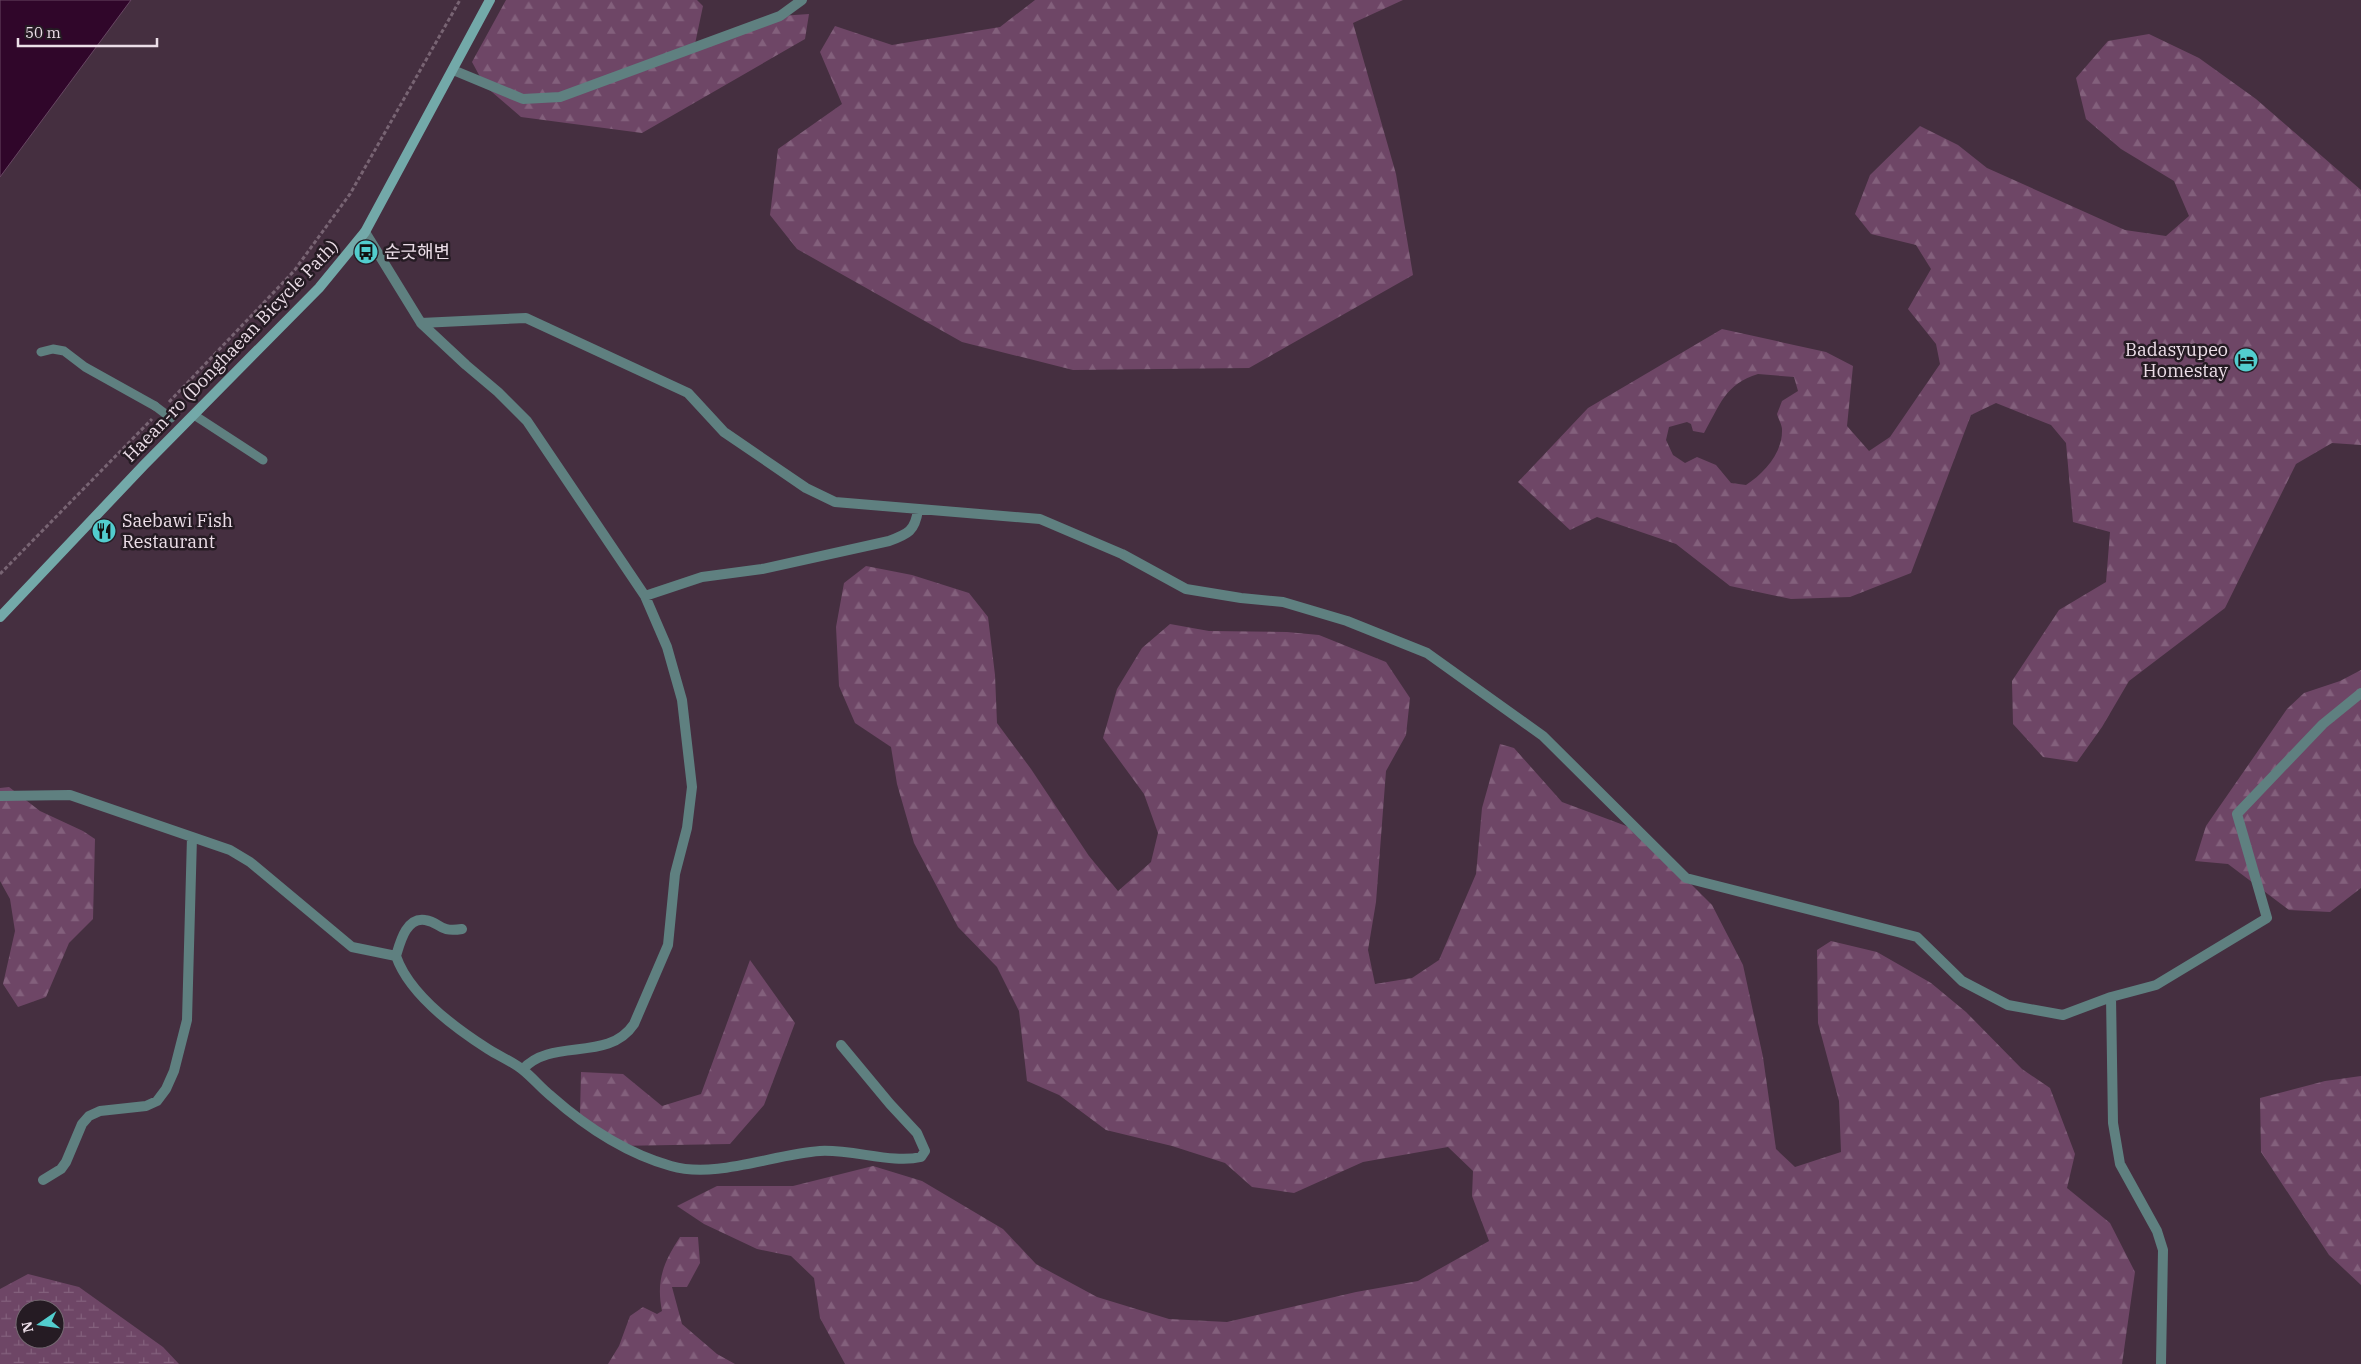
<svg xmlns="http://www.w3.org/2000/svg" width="2361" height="1364" font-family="'IBM Plex Serif','Noto Sans KR',serif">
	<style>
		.forest { fill: url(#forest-firs); fill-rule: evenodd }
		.wetland { fill: url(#wetland-marsh); fill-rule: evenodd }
		.water { fill: #30062a; stroke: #684763 }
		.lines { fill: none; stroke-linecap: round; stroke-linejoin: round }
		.path { stroke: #786473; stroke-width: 3; stroke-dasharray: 4 2.5; stroke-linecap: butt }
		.lane { stroke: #5f8080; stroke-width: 9 }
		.street { stroke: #5f8080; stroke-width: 10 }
		.secondary { stroke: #73a9a9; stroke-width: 10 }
		.lane-bridge { stroke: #5f8080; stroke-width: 9 }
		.labels { text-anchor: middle; stroke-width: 5; stroke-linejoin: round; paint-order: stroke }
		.poi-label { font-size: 18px; fill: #ecdee8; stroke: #251b23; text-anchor: start }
		.street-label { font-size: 18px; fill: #ecdee8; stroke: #251b23 }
	</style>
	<defs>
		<pattern id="forest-firs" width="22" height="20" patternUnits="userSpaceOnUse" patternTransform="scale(1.25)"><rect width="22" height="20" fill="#6e4666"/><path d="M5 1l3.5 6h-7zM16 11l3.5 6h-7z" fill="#83607c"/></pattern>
		<pattern id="wetland-marsh" width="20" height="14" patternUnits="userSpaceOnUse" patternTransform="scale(1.25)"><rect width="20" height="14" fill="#6e4666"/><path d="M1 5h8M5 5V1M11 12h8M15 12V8" fill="none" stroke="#83607c"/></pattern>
	</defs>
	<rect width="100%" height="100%" fill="#452f40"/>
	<path class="forest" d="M506,0H697L703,6L695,44L780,16L809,14L805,39L642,133L521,117L485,86L472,62Z
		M1035,0H1403L1353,23L1396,174L1413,275L1249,368L1073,370L962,342L797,249L770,215L778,149L842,104L820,52L835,26L892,45L1000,27Z
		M2149,34L2199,58L2256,99L2361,190V445L2332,443L2296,464L2225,608L2129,681L2102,727L2077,762L2043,757L2013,724L2012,681L2059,610L2106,582L2110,532L2073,522L2066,443L2051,425L1996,403L1971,415L1911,573L1850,597L1791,599L1730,586L1676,544L1597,517L1570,530L1518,482L1588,408L1722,329L1826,352L1853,366L1847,426L1869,451L1890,437L1940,364L1936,344L1908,309L1931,269L1916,245L1871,234L1855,214L1870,175L1920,126L1958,145L1987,168L2125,230L2166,236L2189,216L2174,181L2121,149L2086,119L2076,78L2108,41ZM1758,374L1794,377L1798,391L1782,401L1777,414C1778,418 1782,425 1782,429C1783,453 1764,473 1746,485L1731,483L1716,465L1697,457L1685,463L1673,455L1666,440L1669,427L1687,422L1691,424L1693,431L1704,433C1720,405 1725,384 1758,374Z
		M866,566L912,575L969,593L988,617L995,675L997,723L1031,769L1089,856L1118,891L1151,862L1158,833L1144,794L1103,738L1117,689L1142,648L1170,624L1209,631L1287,632L1319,635L1386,662L1410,698L1406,735L1386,771L1376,902L1368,950L1375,984L1412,978L1439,960L1476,874L1482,808L1500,744L1514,748L1562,802L1637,830L1712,905L1743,965L1763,1057L1776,1149L1795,1167L1841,1152L1839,1101L1818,1023L1817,950L1831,941L1877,952L1931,983L1966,1012L2022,1069L2050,1088L2075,1154L2067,1188L2110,1223L2135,1272L2122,1364H845L820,1318L814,1278L791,1256L757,1249L704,1224L677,1206L717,1186H793L873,1166L922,1181L1003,1229L1036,1264L1097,1297L1169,1319L1227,1322L1356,1292L1418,1281L1489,1241L1472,1196L1473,1171L1448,1147L1363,1162L1294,1193L1252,1187L1225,1163L1172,1146L1106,1130L1059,1095L1027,1081L1019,1011L997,967L958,927L914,843L897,784L891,747L855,723L839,686L836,627L844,583Z
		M2361,670V888L2330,912L2289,910L2228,864L2195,861L2206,826L2287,709L2304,693L2340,681Z
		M9,787L40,811L83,831L95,839L93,919L69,943L46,997L18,1007L3,984L15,931L10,899L0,881V788Z
		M750,960L795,1023L764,1105L730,1144L616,1146L580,1114L581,1072L623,1074L662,1106L701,1094Z
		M2361,1076V1285L2329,1255L2261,1152L2260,1098L2325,1081Z
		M680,1237H698L700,1263L687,1287H672L682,1324L717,1354L735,1364H608L619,1346L630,1316L643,1307L657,1314L662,1311C656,1281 663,1263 680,1237Z"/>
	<path class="wetland" d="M28,1274L79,1287L163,1347L179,1364H0V1289ZM25,1309H55V1339H25Z"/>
	<path class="water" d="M0,0H131L0,177Z"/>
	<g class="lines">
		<path class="path" d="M169,402L294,271L350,194L460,0
			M0,574L152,419"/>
		<path class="lane" d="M41,352L53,349L64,351L85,367L155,406
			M194,415L263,460"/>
		<path class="street" d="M453,70L523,99L560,97L780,16L802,0
			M365,232L421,323L526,318L688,393L724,432L806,488L835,502L1040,519L1122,554L1186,589L1241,598L1283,602L1347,621L1427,653L1543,736L1686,878L1917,937L1962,981L2008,1005L2063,1015L2111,997L2156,985L2267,918L2237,814L2323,724L2361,693
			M421,323L466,365L498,392L527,421L645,596L702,577L762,569L889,541C908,534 915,531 918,510
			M0,796L70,795L230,850L250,862L352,947L396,956
			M462,929C438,933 441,922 425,920C406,917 400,943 396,956C409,994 455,1028 488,1049C499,1056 513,1062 523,1070C533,1078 541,1088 551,1096C586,1127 625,1153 671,1166C716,1179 774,1154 820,1151C852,1149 893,1164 921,1157L925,1151L917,1133L890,1104L841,1045
			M2111,997L2113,1123L2120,1164L2157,1231L2163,1250L2161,1364
			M523,1069C552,1037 608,1063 634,1024L668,945L675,874L687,828L692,787L682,700L667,647L645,596
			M43,1180L61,1169L66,1162L82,1124L89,1116L100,1111L146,1106L157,1101L166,1089L174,1071L187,1020L192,837"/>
		<path class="secondary" d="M0,617L144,465L319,288L365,232L490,0"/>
		<path class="lane-bridge" d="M155,406L171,418"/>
	</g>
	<defs>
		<symbol id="bus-disc" viewBox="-11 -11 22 22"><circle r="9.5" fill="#52cdce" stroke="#251b23"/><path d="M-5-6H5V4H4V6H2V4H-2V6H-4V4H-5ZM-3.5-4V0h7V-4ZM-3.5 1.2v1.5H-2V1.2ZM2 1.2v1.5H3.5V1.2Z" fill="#111"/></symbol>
		<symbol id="hotel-disc" viewBox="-11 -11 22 22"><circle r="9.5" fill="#52cdce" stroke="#251b23"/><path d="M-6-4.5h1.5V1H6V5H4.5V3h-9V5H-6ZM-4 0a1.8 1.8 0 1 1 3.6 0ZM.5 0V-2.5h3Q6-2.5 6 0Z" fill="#111"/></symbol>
		<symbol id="restaurant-disc" viewBox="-11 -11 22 22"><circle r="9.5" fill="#52cdce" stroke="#251b23"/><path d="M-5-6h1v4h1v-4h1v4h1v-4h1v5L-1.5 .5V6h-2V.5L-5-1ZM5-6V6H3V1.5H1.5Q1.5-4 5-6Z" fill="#111"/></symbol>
	</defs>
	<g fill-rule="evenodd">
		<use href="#bus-disc" x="352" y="238" width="28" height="28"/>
		<use href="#hotel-disc" x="2232" y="346" width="28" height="28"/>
		<use href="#restaurant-disc" x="90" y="517" width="28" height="28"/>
	</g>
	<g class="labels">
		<g class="poi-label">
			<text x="384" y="258">순긋해변</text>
			<text x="2228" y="356" text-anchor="end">Badasyupeo<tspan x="2228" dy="21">Homestay</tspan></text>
			<text x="122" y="527">Saebawi Fish<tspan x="122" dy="21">Restaurant</tspan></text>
		</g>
		<g class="street-label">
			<text transform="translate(231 351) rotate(-46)" y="6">Haean-ro (Donghaean Bicycle Path)</text>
		</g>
	</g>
	<g transform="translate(40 1324) rotate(257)"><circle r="24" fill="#251b23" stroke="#756972"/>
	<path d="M0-4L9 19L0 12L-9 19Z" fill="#52cdce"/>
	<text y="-8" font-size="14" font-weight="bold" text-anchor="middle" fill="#ecdee8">N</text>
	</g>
	<path d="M18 38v8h139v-8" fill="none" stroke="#ecdee8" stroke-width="2.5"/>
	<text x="25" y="38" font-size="15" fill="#ecdee8" stroke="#251b23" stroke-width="4" paint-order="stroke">50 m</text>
</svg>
